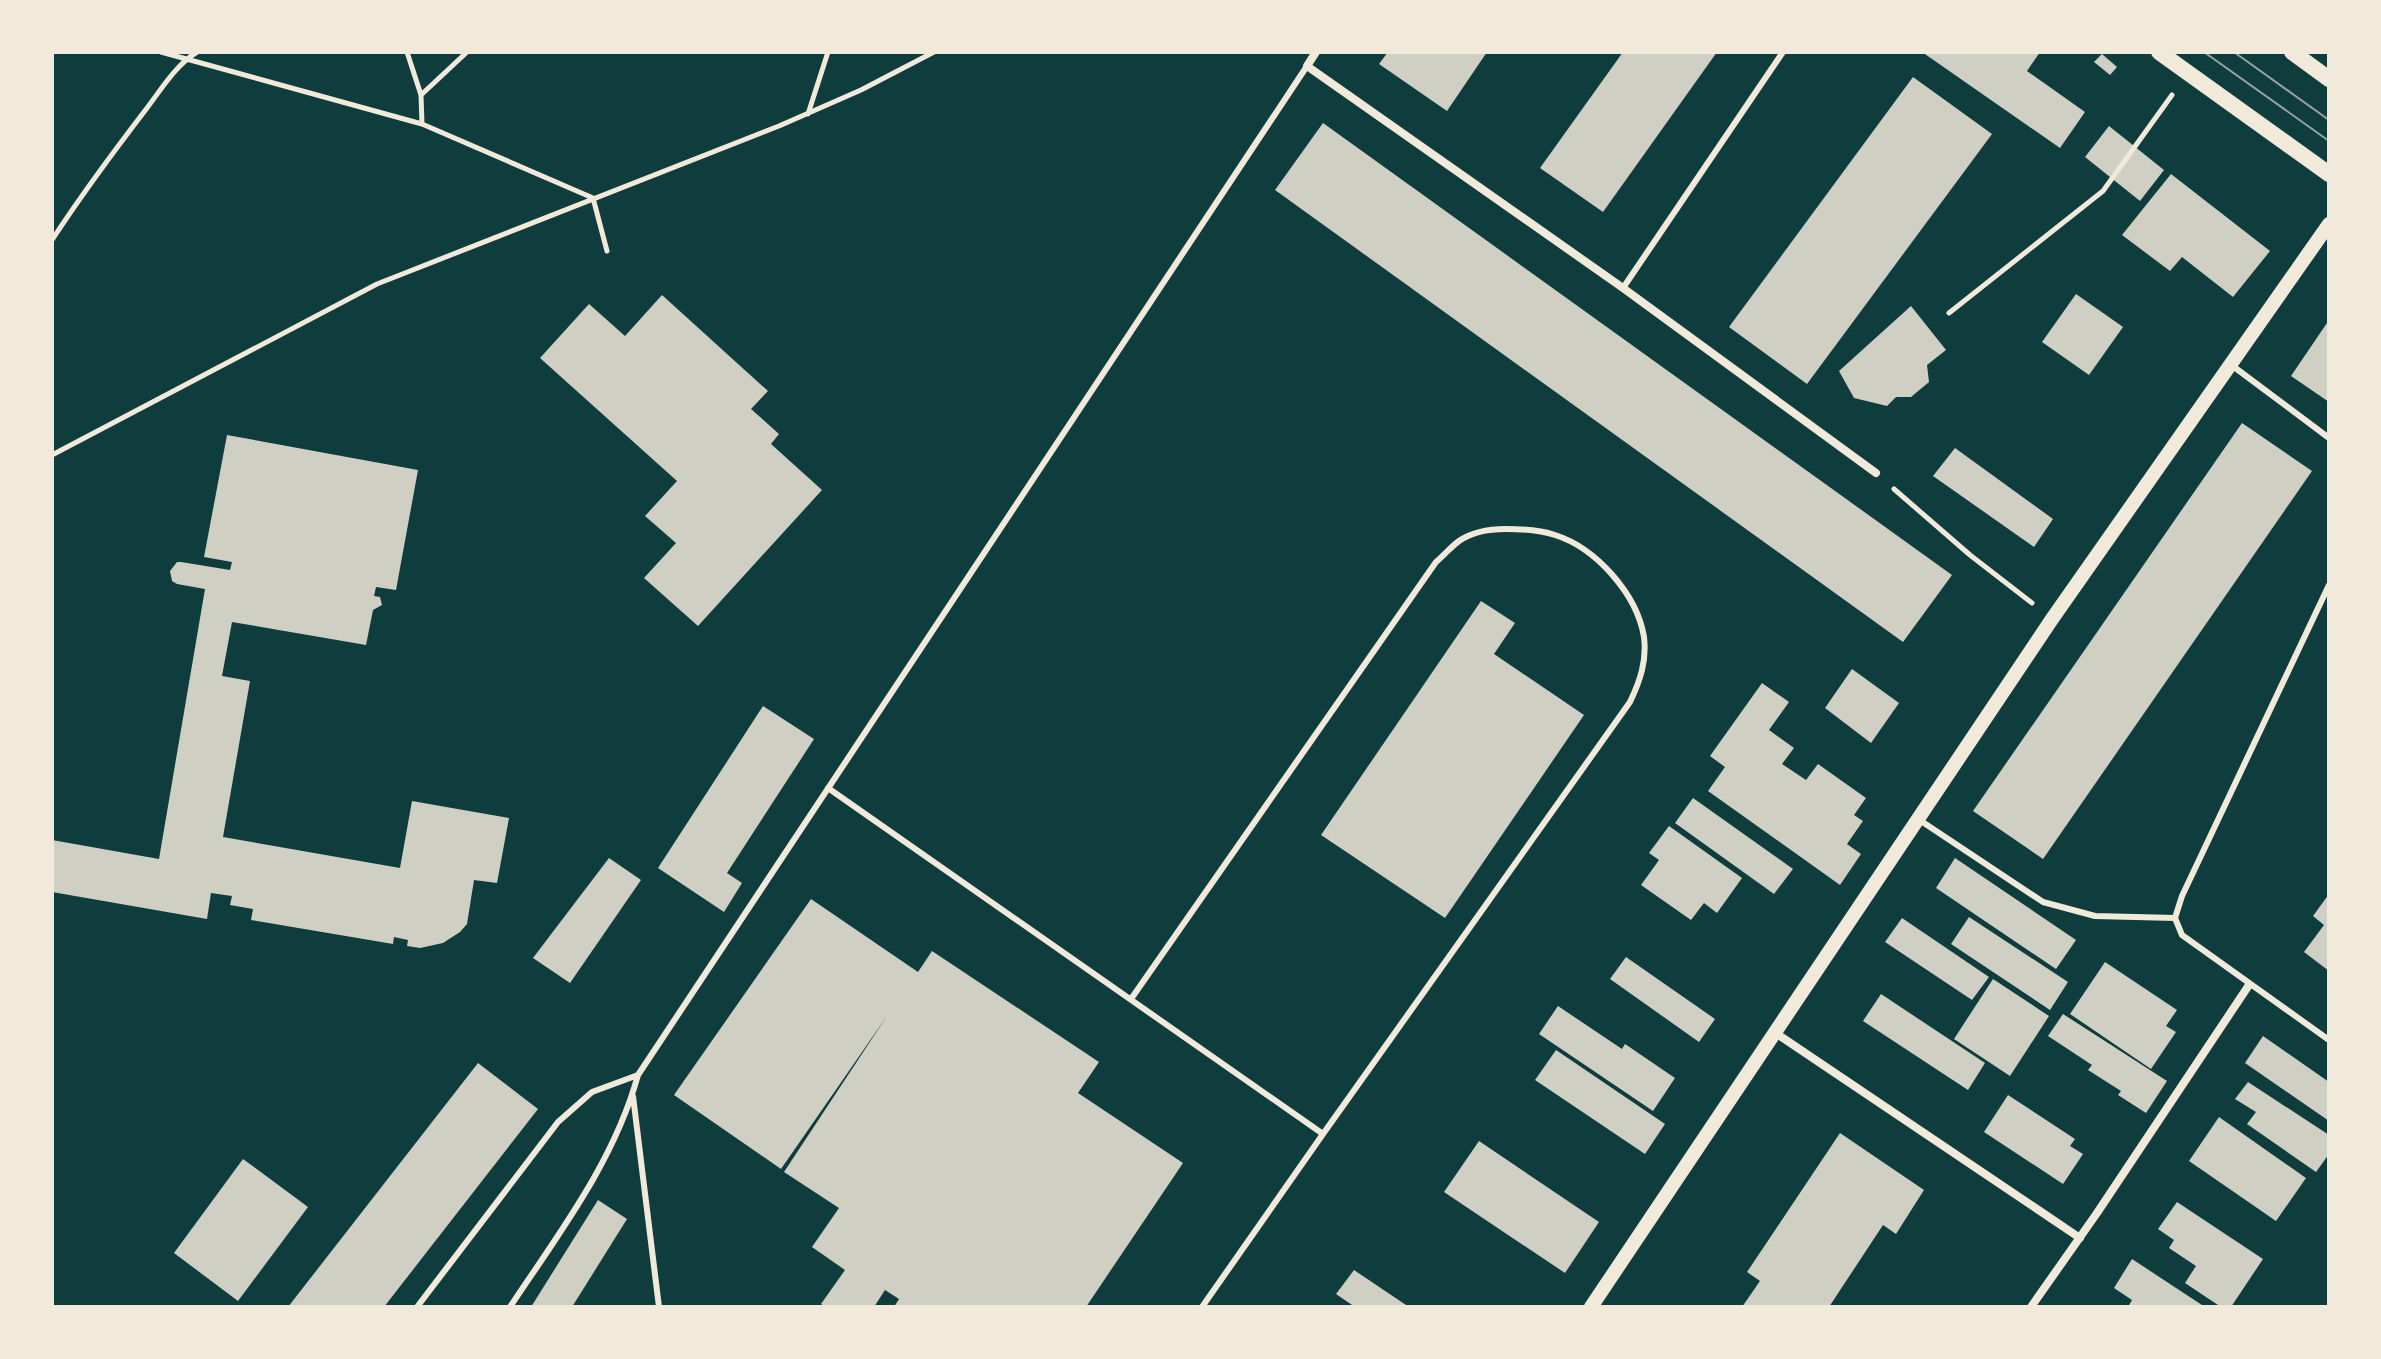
<svg xmlns="http://www.w3.org/2000/svg" width="2381" height="1359" font-family="'Noto Sans',sans-serif">
	<style>
		.building { fill: #cfcfc3 }
		.lines { fill: none; stroke-linecap: round; stroke-linejoin: round }
		.path { stroke: #f1e9da; stroke-width: 5 }
		.service { stroke: #f1e9da; stroke-width: 6 }
		.minor { stroke: #f1e9da; stroke-width: 8 }
		.tertiary { stroke: #f1e9da; stroke-width: 14 }
		.secondary { stroke: #f1e9da; stroke-width: 16 }
		.tram { stroke: #97a49c; stroke-width: 2 }
	</style>
	<rect width="100%" height="100%" fill="#0f3d3e"/>
	<path class="building" d="M1388,52H1487L1447,111L1379,64Z
		M1623,52H1717L1603,212L1540,168Z
		M1922,52H2040L2027,71L2085,112L2060,148Z
		M2102,54L2117,67L2110,75L2094,62Z
		M1913,77L1992,134L1807,384L1729,327Z
		M1323,123L1952,575L1903,642L1275,190Z
		M2109,126L2164,170L2140,201L2085,157Z
		M2171,174L2270,251L2233,297L2182,257L2170,271L2122,235Z
		M2076,294L2123,327L2089,375L2042,342Z
		M662,295L768,391L751,409L779,434L771,444L822,490L698,626L644,578L676,543L645,516L677,481L540,358L589,304L625,336Z
		M1911,306L1946,350L1927,365L1929,382L1911,397H1896L1887,406L1854,398L1839,371Z
		M2329,320V402L2291,376Z
		M2242,423L2312,471L2043,859L1973,811Z
		M227,435L418,470L396,590L376,587L374,596L380,597L382,605L373,610L366,645L232,622L222,676L250,681L223,837L400,868L412,801L509,818L497,883L474,880L467,924L460,932L443,943L420,948L407,946L408,940L394,937L393,944L251,920L253,909L230,905L232,896L211,893L207,919L52,892V840L159,859L205,589L177,584L172,581L170,571L177,562H181L230,570L232,562L204,557Z
		M1955,448L2053,519L2034,547L1933,476Z
		M1481,601L1515,623L1494,654L1584,715L1445,918L1321,835Z
		M1852,669L1899,703L1871,743L1825,708Z
		M1762,683L1789,702L1769,730L1794,748L1782,764L1806,780L1818,764L1866,798L1854,815L1863,821L1847,844L1861,854L1840,885L1708,791L1725,767L1710,756Z
		M763,706L814,739L727,873L742,883L724,912L658,868Z
		M1693,798L1793,869L1774,894L1675,823Z
		M1669,826L1742,878L1717,913L1704,903L1691,920L1641,885L1659,860L1649,853Z
		M609,858L641,880L570,983L533,958Z
		M1955,858L2076,940L2056,969L1936,888Z
		M2329,894V971L2304,952L2324,925L2313,916Z
		M811,899L918,972L932,951L1099,1062L1078,1093L1183,1163L1086,1307H894L899,1299L885,1290L874,1307H826L821,1304L845,1270L812,1247L839,1208L784,1172L887,1016L781,1169L674,1095Z
		M1969,917L2068,982L2050,1010L1951,944Z
		M1902,918L1989,977L1972,1000L1885,942Z
		M1626,957L1715,1019L1699,1042L1610,979Z
		M2105,962L2177,1010L2166,1026L2176,1032L2151,1069L2070,1014Z
		M1993,979L2049,1016L2010,1076L1954,1039Z
		M1881,994L1985,1063L1968,1090L1863,1021Z
		M1558,1006L1622,1049L1625,1044L1675,1078L1653,1111L1539,1034Z
		M2063,1014L2167,1081L2146,1113L2118,1095L2121,1091L2088,1070L2092,1065L2048,1036Z
		M2263,1036L2329,1082V1121L2245,1063Z
		M1556,1050L1665,1124L1645,1154L1535,1080Z
		M478,1063L538,1109L384,1307H288Z
		M2248,1082L2329,1135V1154L2316,1172L2247,1124L2256,1112L2235,1099Z
		M2008,1095L2075,1139L2070,1146L2083,1154L2063,1184L1984,1132Z
		M2219,1117L2306,1178L2276,1221L2189,1161Z
		M1840,1133L1924,1190L1896,1234L1883,1225L1829,1307H1742L1760,1281L1747,1272Z
		M1479,1141L1599,1222L1565,1273L1444,1192Z
		M243,1159L308,1207L238,1301L174,1253Z
		M598,1200L627,1219L572,1307H531Z
		M2177,1202L2263,1259L2231,1307H2221L2185,1283L2196,1266L2169,1248L2174,1240L2158,1229Z
		M2132,1259L2205,1307H2128L2132,1300L2114,1288Z
		M1354,1270L1409,1307H1355L1336,1294Z"/>
	<g class="lines">
		<path class="path" d="M161,52L422,124L593,198L607,251
			M407,52L421,95L422,124
			M421,95L467,52
			M808,114L828,52
			M52,240C82,194 114,151 147,108C162,88 176,65 197,52
			M1949,313L2103,191L2172,95
			M52,455L377,284L779,126L861,90L934,52
			M1894,489L1970,555L2032,603"/>
		<path class="service" d="M1623,288L1783,52
			M2230,364L2329,438
			M2329,585L2182,896L2175,918L2182,935L2329,1040
			M828,788L1323,1134L1202,1307
			M1918,819L2043,902L2095,916L2175,918
			M1131,999L1436,562C1444,555 1451,547 1459,541C1472,532 1491,529 1506,529C1522,529 1539,530 1555,535C1596,548 1637,594 1644,637C1647,661 1640,681 1630,702L1323,1134
			M633,1096L659,1307
			M417,1307L558,1122L592,1092L638,1075
			M510,1307C559,1233 614,1162 638,1075L1307,66"/>
		<path class="minor" d="M1316,52L1307,66L1623,288L1876,473
			M1774,1032L2080,1238
			M2031,1307L2097,1213L2249,985"/>
		<path class="tertiary" d="M1591,1307L2052,619L2329,224"/>
		<path class="secondary" d="M2159,52L2329,174
			M2292,52L2329,79"/>
		<path class="tram" d="M2204,52L2329,141
			M2234,52L2329,120"/>
	</g>
	<rect width="2381" height="1359" fill="none" stroke="#f1e9da" stroke-width="108"/>
</svg>
